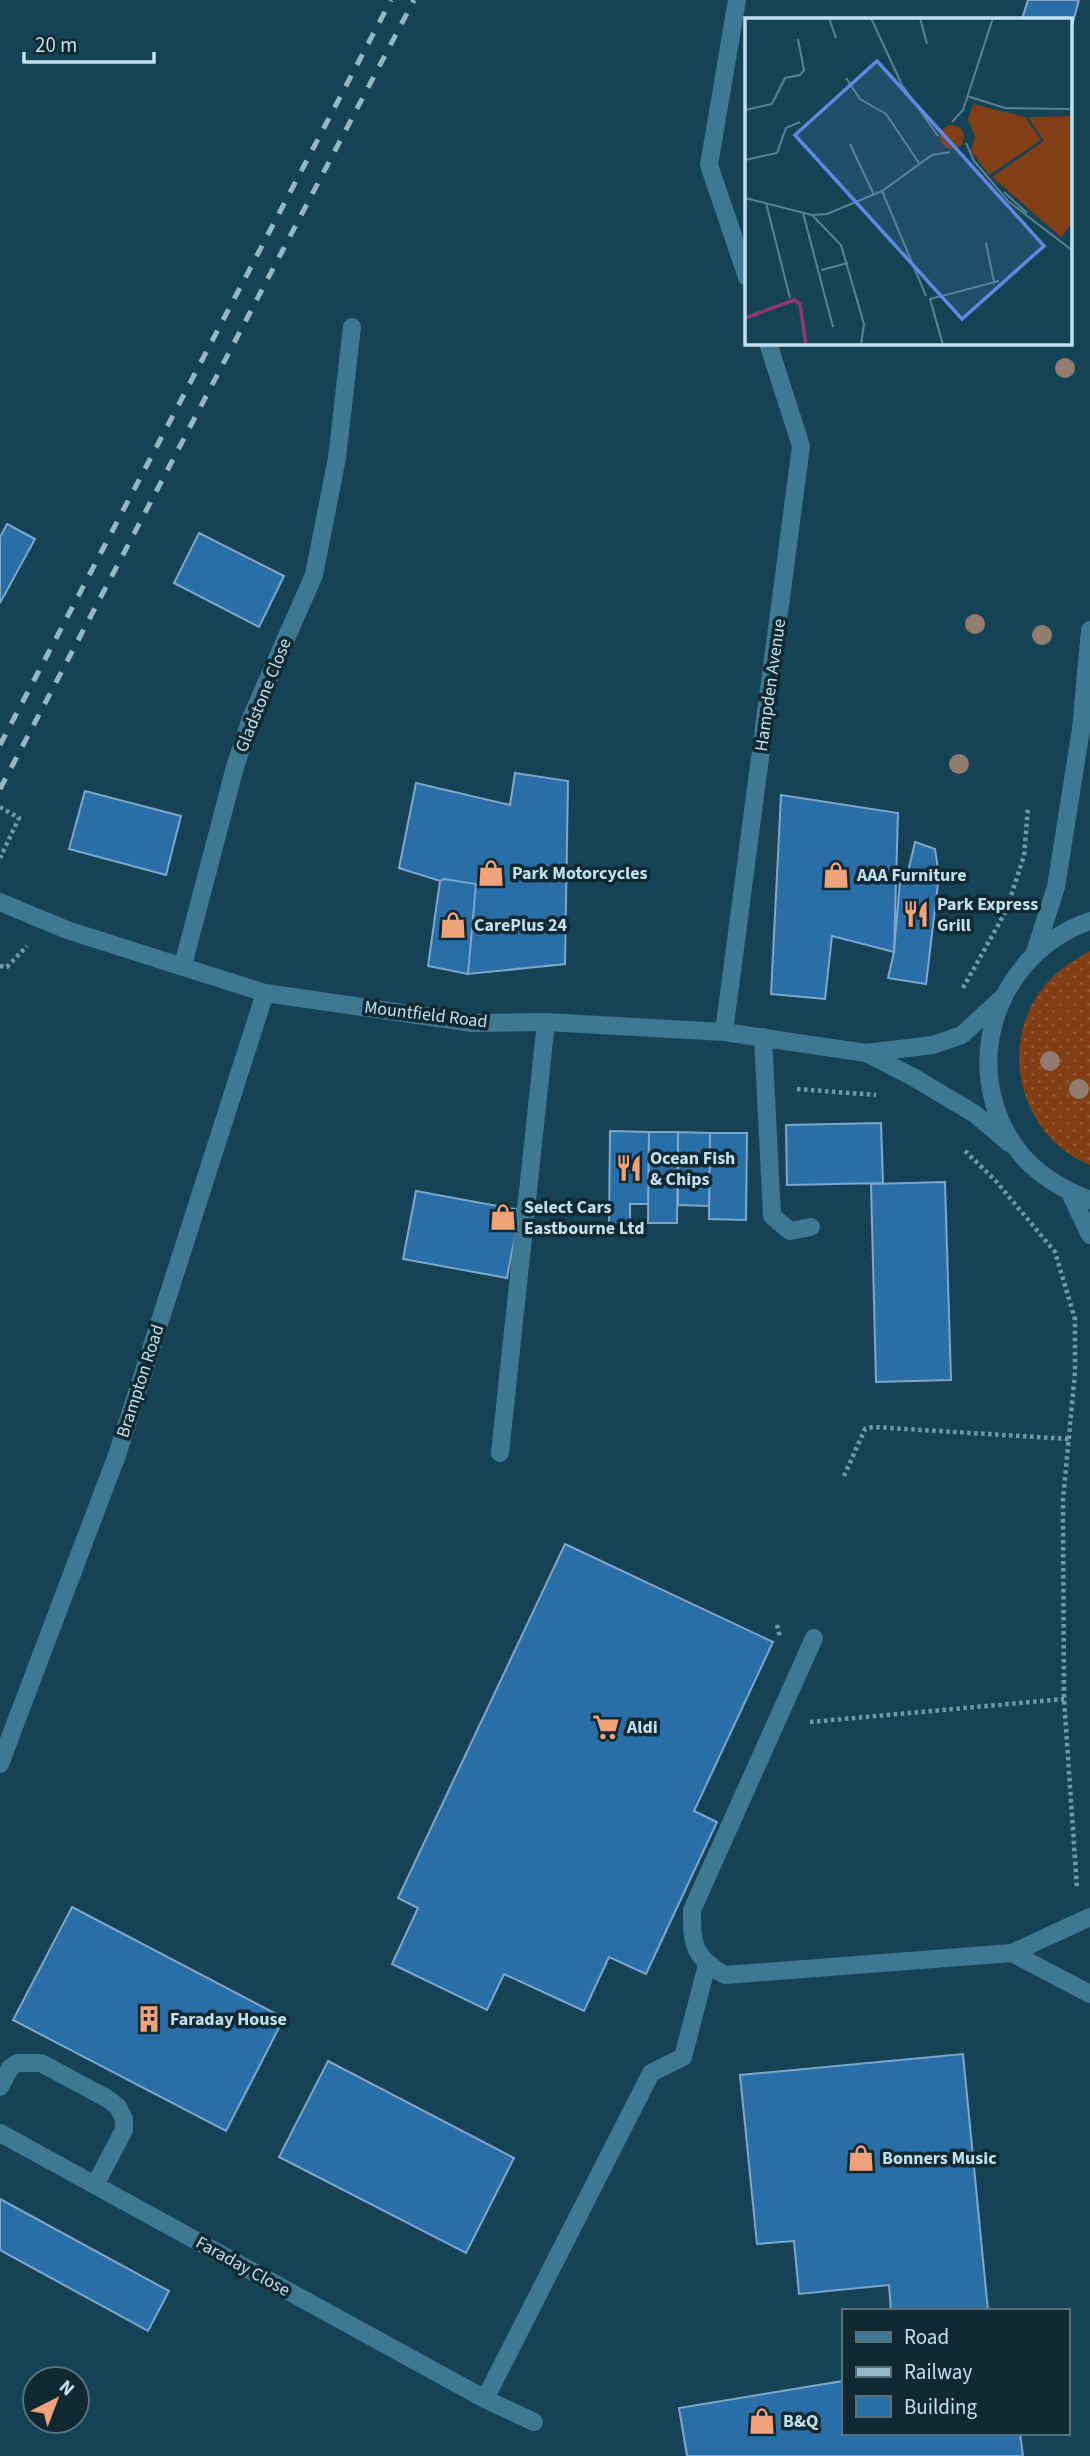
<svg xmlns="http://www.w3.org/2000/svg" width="1090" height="2456" font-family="'Source Sans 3',sans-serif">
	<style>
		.grass { fill: url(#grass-dots) }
		.building { fill: #2a6ea7; stroke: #7ea7ce; stroke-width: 2 }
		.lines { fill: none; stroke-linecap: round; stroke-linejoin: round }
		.path { stroke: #7498a8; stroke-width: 4.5; stroke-dasharray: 3.5 3.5; stroke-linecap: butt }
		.minor { stroke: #3e7891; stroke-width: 18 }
		.rail { stroke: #95b7c6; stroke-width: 5; stroke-dasharray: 12 12; stroke-linecap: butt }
		.tree { fill: #917c6f }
		.labels { text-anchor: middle; stroke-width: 7; stroke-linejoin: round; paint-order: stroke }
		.street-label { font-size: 18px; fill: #c3e0ee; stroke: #0f2832 }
		.poi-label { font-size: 18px; font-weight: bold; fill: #c3e0ee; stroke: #0f2832; text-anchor: start }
		.inset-river { fill: none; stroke: #94366d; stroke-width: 3.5 }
		.inset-road { fill: none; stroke: #5b8292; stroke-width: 2 }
		.view { fill: #5f88e1; fill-opacity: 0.15; stroke: #5f88e1; stroke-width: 3.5 }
		.inset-edge { fill: none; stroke: #c3e0ee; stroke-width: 3.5 }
	</style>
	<defs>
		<pattern id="grass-dots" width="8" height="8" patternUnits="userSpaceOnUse" patternTransform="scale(1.75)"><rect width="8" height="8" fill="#823e15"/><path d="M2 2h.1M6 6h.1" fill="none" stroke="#925a37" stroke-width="1.8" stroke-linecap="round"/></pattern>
	</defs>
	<rect width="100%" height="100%" fill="#154355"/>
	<path class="grass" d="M1090,951V1165C1018,1136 996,1041 1047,983C1059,969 1074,960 1090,951Z"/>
	<path class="building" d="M1028,0H1079L1071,29V19H1022Z
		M7,524L35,539L0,603V537Z
		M199,533L284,576L259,627L174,583Z
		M515,773L568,781L565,964L468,974L476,884L444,879L440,881L399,868L416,783L510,805Z
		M85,791L181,816L166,875L69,849Z
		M781,795L898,813L894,952L832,936L825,999L771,994Z
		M915,842L935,849L939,875L926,984L888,978L894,952L901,869L908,872Z
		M444,879L476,884L468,974L428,966L440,881Z
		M881,1123L883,1183L787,1185L786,1125Z
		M610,1131L649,1132L648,1204H630V1226H609Z
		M649,1132H678L677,1223H648Z
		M678,1132L710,1133L709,1206L678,1205Z
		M710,1133H747L746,1220L709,1219Z
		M945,1182L951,1380L876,1382L871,1184Z
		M416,1191L520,1210L507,1278L403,1259Z
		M565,1544L773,1642L694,1811L717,1822L646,1974L609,1957L584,2011L504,1974L487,2010L392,1964L418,1908L398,1898Z
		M72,1907L284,2018L226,2131L13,2020Z
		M963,2054L988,2311H891L889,2285L799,2294L794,2241L757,2244L740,2075Z
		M328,2061L514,2158L466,2253L279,2157Z
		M0,2199L169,2291L148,2331L0,2250Z
		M843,2381V2433H1020L1023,2456H687L679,2408Z"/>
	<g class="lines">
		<path class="path" d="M0,807L19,818L0,858
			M0,966L7,967L27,946
			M963,988L1006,911L1024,856L1028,808
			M797,1089L876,1095
			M965,1151L995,1180L1055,1252L1075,1319V1372L1063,1500L1064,1699L1077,1888
			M844,1476L865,1429L873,1427L1069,1439
			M777,1625L780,1637
			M810,1722L1064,1699"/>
		<path class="minor" d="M737,0L709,165L747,277
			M0,902L67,930L265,993L472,1023L546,1022L724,1032L866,1053L933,1045L962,1035L1002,998
			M1090,921C994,954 956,1072 1020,1153C1038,1175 1064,1190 1090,1200
			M1035,952L1056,887L1081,729L1090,630
			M183,965L235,767L251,718L314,575L337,458L352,327
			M724,1032L801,446L768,343
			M763,1037L772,1216L790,1231L811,1227
			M866,1053L913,1077L975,1114L1009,1143
			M1070,1193L1090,1235
			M500,1453L546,1022
			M814,1638L692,1910C692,1945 693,1957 725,1975L1012,1953L1090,1917
			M0,1764L117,1455L265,993
			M1012,1953L1090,1994
			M0,2087L10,2068L17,2063H41L108,2099L118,2107L124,2119V2130L95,2185
			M0,2133L485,2399L534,2422
			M485,2399L651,2073L683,2057L707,1965"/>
		<path class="rail" d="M0,745L391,0
			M0,789L414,0"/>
	</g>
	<g class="tree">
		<circle cx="1065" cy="368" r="10"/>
		<circle cx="975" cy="624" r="10"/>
		<circle cx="1042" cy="635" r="10"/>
		<circle cx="959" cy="764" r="10"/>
		<circle cx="1050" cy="1061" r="10"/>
		<circle cx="1079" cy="1089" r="10"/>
	</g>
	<defs>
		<symbol id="shop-bare" viewBox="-9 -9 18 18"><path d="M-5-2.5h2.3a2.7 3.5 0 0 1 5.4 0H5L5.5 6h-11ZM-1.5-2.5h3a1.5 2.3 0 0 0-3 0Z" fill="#f0a27a" stroke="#0f2832" stroke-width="2.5" paint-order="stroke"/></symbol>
		<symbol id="restaurant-bare" viewBox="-9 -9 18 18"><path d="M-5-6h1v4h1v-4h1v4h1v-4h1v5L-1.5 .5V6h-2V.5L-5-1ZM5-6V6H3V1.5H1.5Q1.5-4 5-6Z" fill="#f0a27a" stroke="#0f2832" stroke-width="2.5" paint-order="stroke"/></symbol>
		<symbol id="supermarket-bare" viewBox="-9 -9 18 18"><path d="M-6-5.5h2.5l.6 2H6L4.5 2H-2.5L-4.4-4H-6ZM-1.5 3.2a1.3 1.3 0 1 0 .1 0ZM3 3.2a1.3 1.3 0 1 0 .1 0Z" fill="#f0a27a" stroke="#0f2832" stroke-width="2.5" paint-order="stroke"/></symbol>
		<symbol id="building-bare" viewBox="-9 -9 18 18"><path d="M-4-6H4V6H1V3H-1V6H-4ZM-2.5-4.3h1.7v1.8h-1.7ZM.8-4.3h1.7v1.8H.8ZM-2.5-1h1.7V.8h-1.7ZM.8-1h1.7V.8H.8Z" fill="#f0a27a" stroke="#0f2832" stroke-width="2.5" paint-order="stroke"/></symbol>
	</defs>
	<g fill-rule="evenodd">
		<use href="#shop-bare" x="472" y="854" width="38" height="38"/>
		<use href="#shop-bare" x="817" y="856" width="38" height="38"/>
		<use href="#restaurant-bare" x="897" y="895" width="38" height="38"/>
		<use href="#shop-bare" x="434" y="906" width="38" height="38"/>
		<use href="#restaurant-bare" x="610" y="1149" width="38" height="38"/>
		<use href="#shop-bare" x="484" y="1198" width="38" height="38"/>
		<use href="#supermarket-bare" x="587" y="1708" width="38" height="38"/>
		<use href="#building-bare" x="130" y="2000" width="38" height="38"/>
		<use href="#shop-bare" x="842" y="2139" width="38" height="38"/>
		<use href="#shop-bare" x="743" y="2402" width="38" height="38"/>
	</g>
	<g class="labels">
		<g class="street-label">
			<text transform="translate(770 685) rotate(-82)" y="6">Hampden Avenue</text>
			<text transform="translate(263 695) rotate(-68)" y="6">Gladstone Close</text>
			<text transform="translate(426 1014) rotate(7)" y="6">Mountfield Road</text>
			<text transform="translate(140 1381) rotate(-72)" y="6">Brampton Road</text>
			<text transform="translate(243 2266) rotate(29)" y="6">Faraday Close</text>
		</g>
		<g class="poi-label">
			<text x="512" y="879">Park Motorcycles</text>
			<text x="857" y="881">AAA Furniture</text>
			<text x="937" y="910">Park Express<tspan x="937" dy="21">Grill</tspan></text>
			<text x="474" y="931">CarePlus 24</text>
			<text x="650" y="1164">Ocean Fish<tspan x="650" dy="21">&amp; Chips</tspan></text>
			<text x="524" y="1213">Select Cars<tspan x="524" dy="21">Eastbourne Ltd</tspan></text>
			<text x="627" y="1733">Aldi</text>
			<text x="170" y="2025">Faraday House</text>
			<text x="882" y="2164">Bonners Music</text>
			<text x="783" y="2427">B&amp;Q</text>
		</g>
	</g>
	<g transform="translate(745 18)">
		<rect width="327" height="327" fill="#154355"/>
		<path d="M195 119a12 12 0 1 1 24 0a12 12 0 1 1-24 0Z" fill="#823e15"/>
		<path d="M228,86L280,99L296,122L244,157L226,133L230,118L223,102Z" fill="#823e15"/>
		<path d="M328,98L327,205L316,219L247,159L299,123L283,99Z" fill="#823e15"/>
		<path class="inset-river" d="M0,300L49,282L55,286L61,327"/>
		<path class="inset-road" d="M84,0L91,20M126,0L157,67L193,118M175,0L182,26M101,60L115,81L141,96L174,145M222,78L260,90L328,91M0,92L27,86L40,60L55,57L59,52L53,21M207,104L218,92L248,0M221,125L229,143L263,183L328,233M105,126L129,177M0,142L32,135L41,110L55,104M137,173L181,278M259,174L282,195M0,180L67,197L82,196L137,173L187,137L205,134M21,185L45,280M58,195L88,309M67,197L96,227L119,306L116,327M241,225L249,264M76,252L103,245M198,327L185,281L254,263"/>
		<path class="view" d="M132,43L299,228L217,301L50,117Z"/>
		<rect width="327" height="327" class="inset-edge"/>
	</g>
	<rect x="842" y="2309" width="228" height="126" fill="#0f2832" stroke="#57727d" stroke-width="2"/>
	<rect x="856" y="2332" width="35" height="10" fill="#3e7891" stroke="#57727d" stroke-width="2"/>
	<text x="904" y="2344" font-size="21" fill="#c3e0ee">Road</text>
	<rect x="856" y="2367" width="35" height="10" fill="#95b7c6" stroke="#57727d" stroke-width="2"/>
	<text x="904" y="2379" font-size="21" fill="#c3e0ee">Railway</text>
	<rect x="856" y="2396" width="35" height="21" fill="#2a6ea7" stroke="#57727d" stroke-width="2"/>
	<text x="904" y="2414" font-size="21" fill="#c3e0ee">Building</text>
	<g transform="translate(56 2400) rotate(42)"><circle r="33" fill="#0f2832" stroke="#57727d" stroke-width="2"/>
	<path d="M0-5L12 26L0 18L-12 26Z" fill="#f0a27a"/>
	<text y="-10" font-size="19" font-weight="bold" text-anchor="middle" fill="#c3e0ee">N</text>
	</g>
	<path d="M24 52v10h130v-10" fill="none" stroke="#c3e0ee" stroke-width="3.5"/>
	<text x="35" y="52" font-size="21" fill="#c3e0ee" stroke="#0f2832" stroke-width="5" paint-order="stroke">20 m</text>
</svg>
